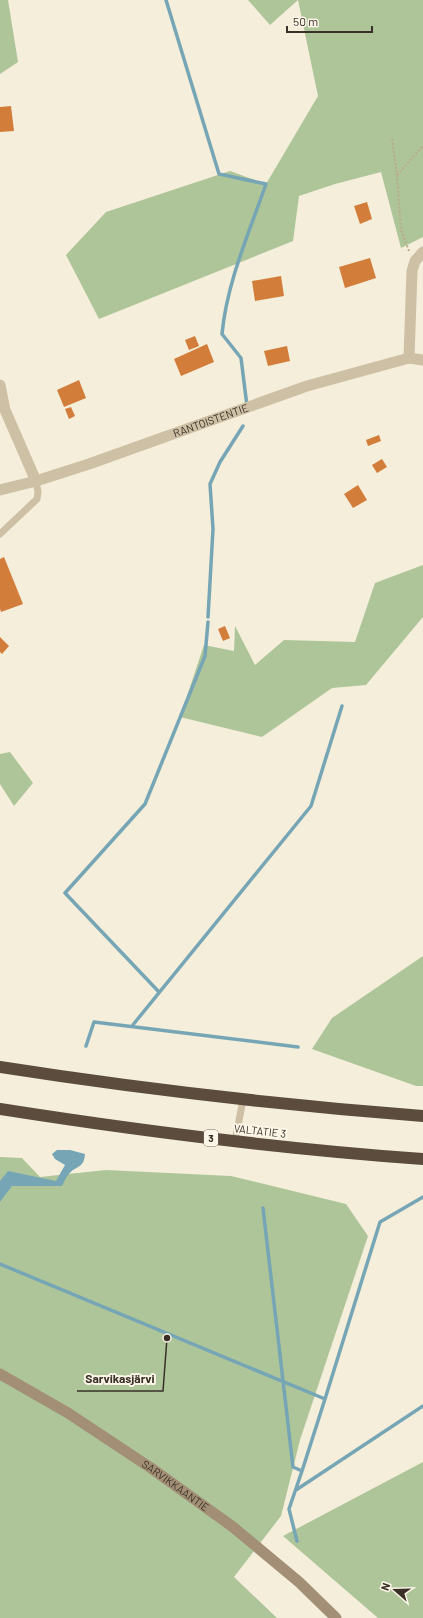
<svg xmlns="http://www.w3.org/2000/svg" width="423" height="1618" font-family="Barlow,sans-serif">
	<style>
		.green { fill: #aec599 }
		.water { fill: #76a6b5 }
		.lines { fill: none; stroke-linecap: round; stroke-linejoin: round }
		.stream { stroke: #76a6b5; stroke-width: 3.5 }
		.building { fill: #d37d3a }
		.path { stroke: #baaa8f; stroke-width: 2; stroke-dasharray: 2 2; stroke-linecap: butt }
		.service { stroke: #cec0a5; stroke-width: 7 }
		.minor { stroke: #cec0a5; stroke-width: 11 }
		.tertiary { stroke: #cec0a5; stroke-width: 11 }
		.secondary { stroke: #a28f76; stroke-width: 11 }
		.motorway { stroke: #5b4c3d; stroke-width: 12 }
		.labels { text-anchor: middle; stroke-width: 4; stroke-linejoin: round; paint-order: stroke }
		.shield { fill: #fcf6e8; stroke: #746b61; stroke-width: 1 }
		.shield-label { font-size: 10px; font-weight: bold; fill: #393027 }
		.street-label { font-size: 11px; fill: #393027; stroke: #fcf6e8 }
		.leader { fill: none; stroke: #393027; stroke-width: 1.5 }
		.callout-dot { fill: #393027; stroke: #fcf6e8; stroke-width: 1.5 }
		.callout-label { font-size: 12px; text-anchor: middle; font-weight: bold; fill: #393027; stroke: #fcf6e8; stroke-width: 4; stroke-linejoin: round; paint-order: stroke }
	</style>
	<rect width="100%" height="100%" fill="#f5eedb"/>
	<path class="green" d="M0,0H8L18,62L0,74Z
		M248,0H423V237L401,248L381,172L335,184L299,196L293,241L99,319L66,255L106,212L230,171L266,184L318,96L298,0L270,25Z
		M423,565V617L366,685L332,688L262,737L180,717L204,645L234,651L235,626L255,665L284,640L355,642L375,583Z
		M10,752L33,783L14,806L0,784V754Z
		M423,956V1086H416L312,1049L332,1018Z
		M0,1157L22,1158L40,1177L106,1170L231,1176L346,1204L368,1236L300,1440L281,1516L234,1577L277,1618H0Z
		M423,1462V1618H378L283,1536Z"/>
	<path class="water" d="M57,1150H70L85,1154C84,1169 76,1165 69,1174C66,1177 64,1182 62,1186H12L0,1202V1181L8,1171L56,1181L65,1165L55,1159L52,1154Z"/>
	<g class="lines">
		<path class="stream" d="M166,0L219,174L266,184C249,233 227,282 222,334L241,358L247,406
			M208,617L213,529L210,484L220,462L243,426
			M159,992L65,893L145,804L205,656L208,622
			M132,1026L311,806L342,706
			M86,1046L94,1022L298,1047
			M263,1208L293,1467L302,1471L289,1509L297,1541
			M0,1264L325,1399L302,1471
			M325,1399L380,1222L423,1197
			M296,1490L423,1406"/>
	</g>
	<path class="building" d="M11,106L14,131L0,132V107Z
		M367,202L372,219L360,224L354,206Z
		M370,258L376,278L345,288L339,267Z
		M281,276L284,296L255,301L252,281Z
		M195,336L199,346L189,350L185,340Z
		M207,344L214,362L181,376L174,359Z
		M287,346L290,361L268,366L264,351Z
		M79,380L86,398L64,407L57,390Z
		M71,407L75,416L69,419L65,409Z
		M379,435L381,441L368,446L366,440Z
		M382,459L387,467L377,473L372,465Z
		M358,485L367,500L353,508L344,494Z
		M4,557L23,604L1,612L0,609V559Z
		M225,626L230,638L223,641L218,629Z
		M0,637L9,646L2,654L0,652Z"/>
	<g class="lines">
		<path class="path" d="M392,139L397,175L401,230L409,251
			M397,175L423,146"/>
		<path class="service" d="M0,534L37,499L38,492L36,481
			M235,1141L243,1100"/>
		<path class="minor" d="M409,358L412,271L415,261L423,252
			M0,385L5,410L36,481"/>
		<path class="tertiary" id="s1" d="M0,490L36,481L89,464L307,386L409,358L423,360"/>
		<path class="secondary" id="s2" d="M0,1374L68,1413L151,1468L233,1527L299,1582L336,1618"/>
		<path class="motorway" d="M0,1067C140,1089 281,1105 423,1116
			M0,1109C140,1131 282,1149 423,1159"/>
	</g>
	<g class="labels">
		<rect class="shield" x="204" y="1130" width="14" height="16" rx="3"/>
		<g class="shield-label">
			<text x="211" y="1142">3</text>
		</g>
		<g class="street-label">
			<text dy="4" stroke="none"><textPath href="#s1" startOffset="222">RANTOISTENTIE</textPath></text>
			<text transform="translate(260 1131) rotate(6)" y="4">VALTATIE 3</text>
			<text dy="4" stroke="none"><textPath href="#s2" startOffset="208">SARVIKKAANTIE</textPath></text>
		</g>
	</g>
	<path class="leader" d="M167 1338L163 1391H77"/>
	<circle class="callout-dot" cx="167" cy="1338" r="4"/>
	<g class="callout-label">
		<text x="120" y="1383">Sarvikasjärvi</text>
	</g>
	<g transform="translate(395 1590) rotate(290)" stroke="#fcf6e8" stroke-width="3" paint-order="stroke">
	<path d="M0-3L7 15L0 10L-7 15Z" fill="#393027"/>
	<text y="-6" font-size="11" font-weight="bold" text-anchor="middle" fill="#393027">N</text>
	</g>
	<path d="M287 26v6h85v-6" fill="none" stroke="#393027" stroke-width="2"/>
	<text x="293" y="26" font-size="12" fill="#393027" stroke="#fcf6e8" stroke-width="3" paint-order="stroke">50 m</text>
</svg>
